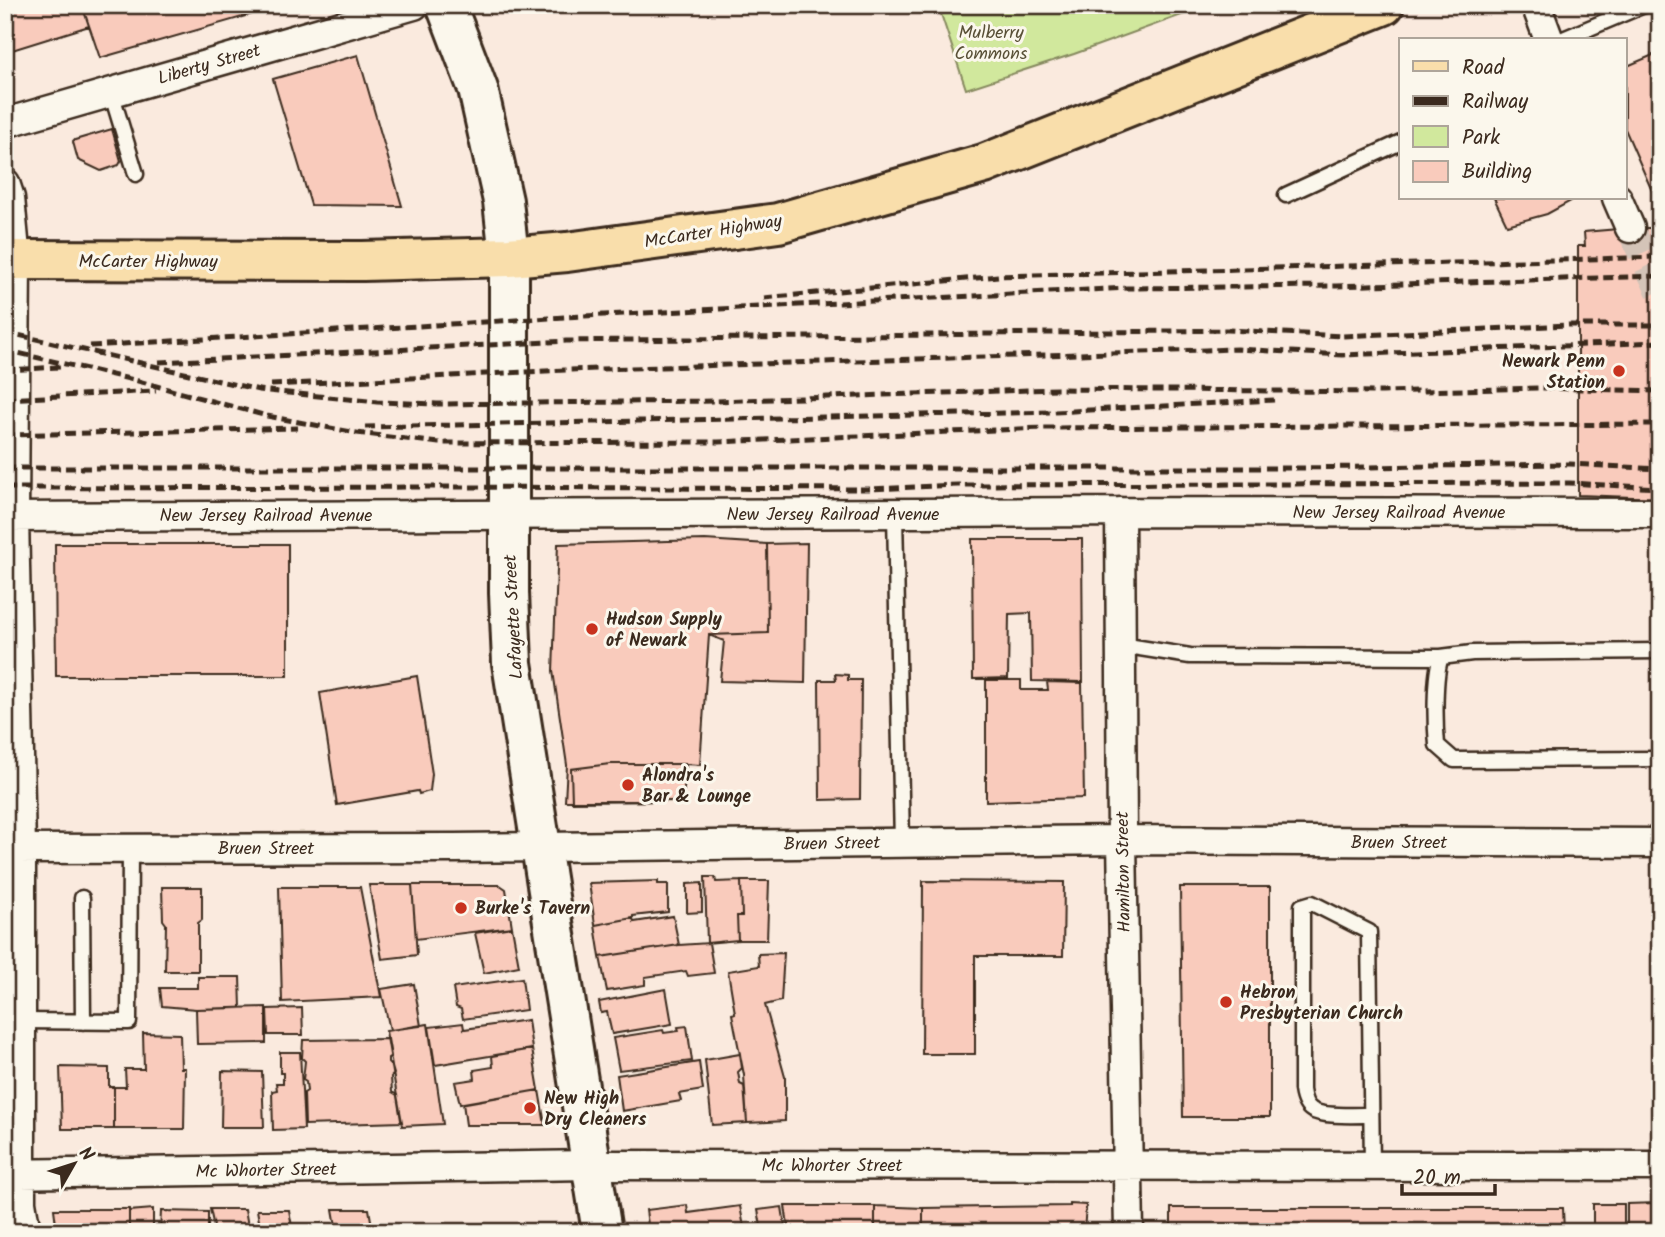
<svg xmlns="http://www.w3.org/2000/svg" width="1665" height="1237" font-family="Kalam,sans-serif">
	<style>
		.green { fill: #d1e89d; stroke: #86895e; stroke-width: 2 }
		.building { fill: #f9cbbc; stroke: #3b2a1e; stroke-width: 2 }
		.lines { fill: none; stroke-linecap: round; stroke-linejoin: round }
		.street-tunnel { stroke: #d4c4b8; stroke-width: 28; stroke-dasharray: 28 14; stroke-linecap: butt }
		.lane-casing { stroke: #3b2a1e; stroke-width: 19 }
		.street-casing { stroke: #3b2a1e; stroke-width: 33 }
		.secondary-casing { stroke: #3b2a1e; stroke-width: 44 }
		.primary-casing { stroke: #3b2a1e; stroke-width: 44 }
		.lane { stroke: #fbf7ec; stroke-width: 14 }
		.street { stroke: #fbf7ec; stroke-width: 28 }
		.secondary { stroke: #fbf7ec; stroke-width: 38 }
		.primary { stroke: #f9deab; stroke-width: 38 }
		.rail { stroke: #3b2a1e; stroke-width: 5; stroke-dasharray: 10 5; stroke-linecap: butt }
		.poi-dot { fill: #c8321e; stroke: #fbf7ec; stroke-width: 2.5 }
		.labels { text-anchor: middle; stroke-width: 6; stroke-linejoin: round; paint-order: stroke }
		.park-label { font-size: 18px; fill: #595037; stroke: #fbf7ec }
		.street-label { font-size: 18px; fill: #3b2a1e; stroke: #fbf7ec }
		.poi-label { font-size: 18px; font-weight: bold; fill: #3b2a1e; stroke: #fbf7ec; text-anchor: start }
	</style>
	<rect width="100%" height="100%" fill="#faeade"/>
	<filter id="ink" filterUnits="userSpaceOnUse"><feTurbulence type="fractalNoise" baseFrequency=".0143" numOctaves="2"/><feDisplacementMap in="SourceGraphic" scale="14" xChannelSelector="R" yChannelSelector="G"/><feConvolveMatrix kernelMatrix="1 2 1 2 8 2 1 2 1" color-interpolation-filters="sRGB"/></filter>
	<g filter="url(#ink)">
		<path class="green" d="M938,5H1191L1193,11L1074,54L966,89Z"/>
		<path class="building" d="M16,5H82L89,26L9,51L5,38V9Z
			M82,5H284L100,58Z
			M1660,52V206L1659,207L1625,129V67Z
			M358,55L402,206L311,205L273,79Z
			M112,129L121,161L119,165L101,171L78,160L73,142L75,140Z
			M1494,198H1569L1571,201L1547,214L1507,225Z
			M1630,228H1660V498L1578,495V246H1585L1584,232Z
			M972,539H1082L1083,682L1032,681L1031,613L1009,614L1008,678L973,679Z
			M705,540L767,544L768,633L709,635L700,765L686,764L683,801H565L567,765L553,671L558,544Z
			M807,543L805,683L720,681L724,641L709,635L768,633L767,544Z
			M55,544H288V676H56Z
			M835,674L848,675V680H861L860,799L820,800L819,680H836Z
			M417,676L432,774L430,791L419,794L418,791L337,805L320,693Z
			M986,680H1021V690H1048L1047,682L1082,683L1084,798L986,801Z
			M610,764H686L683,801L572,802L571,769Z
			M705,877H715L716,882L741,881L742,916H737L738,940L707,943Z
			M658,881V884H668V912L633,916V918L595,925L589,883Z
			M741,881H769L767,940H738L737,916H742Z
			M923,881L1064,882L1063,956H975V1054H922Z
			M702,883V912L687,913V884Z
			M369,885H412L417,955L382,959Z
			M412,885H500L506,889L512,927L416,939Z
			M162,887H202V920L198,923V971H165L166,924L163,920Z
			M279,887H360L381,997L282,1002Z
			M1180,887H1270V1117H1183Z
			M673,916L679,945L600,957L595,925L633,918L634,922Z
			M512,927L519,966L484,973L475,933Z
			M709,943L714,973L688,976L686,971L645,977V985L607,991L600,957L679,945Z
			M784,953L781,1001L765,1005L785,1077V1121L747,1123L744,1075L732,1014L735,1013L728,971L759,966L758,954Z
			M198,977H240L241,1008L196,1009L162,1006L160,988H198Z
			M522,978L526,1010L463,1019L461,1009L456,1007L453,988Z
			M414,984L421,1026L390,1030L381,989Z
			M666,989L672,1024L612,1034L607,1012L601,1013L599,1002Z
			M266,1007V1043L197,1044L196,1009Z
			M302,1008L303,1035H268L267,1009Z
			M528,1020L532,1049L435,1065L429,1027L463,1023L464,1029Z
			M428,1024L443,1124L402,1126L386,1031Z
			M687,1026L692,1061L619,1070L613,1038L663,1030L664,1033L679,1031L678,1027Z
			M143,1033L180,1034L181,1068H185L184,1129H114V1087H126L125,1069H144Z
			M388,1039L391,1056L388,1058V1063L392,1067L394,1074L391,1077L392,1092L397,1095L402,1122L305,1125L304,1093L307,1091L306,1082L303,1080L305,1061L302,1058L303,1040Z
			M532,1049L539,1090L460,1104L455,1082L475,1079L474,1070L493,1067L492,1056Z
			M280,1052H300L304,1129L273,1130L272,1091L277,1090L276,1083H283V1073H280Z
			M740,1054L742,1068L738,1072L740,1084L744,1086L747,1123L712,1125L705,1060Z
			M699,1062L703,1090L679,1094L681,1101L622,1111L617,1075Z
			M60,1067L109,1068V1087H114V1129H62Z
			M222,1071L262,1072L264,1127H221Z
			M539,1090L545,1125H466L463,1103Z
			M1657,1203V1232H1627V1204Z
			M1070,1204L1086,1205L1084,1232H923V1208L1070,1206Z
			M1593,1204H1624V1232H1593Z
			M687,1205L688,1213L740,1206L744,1227L698,1232H649L646,1210Z
			M785,1206H875V1232H789Z
			M875,1206L923,1208V1232H875Z
			M782,1207L786,1232H756L762,1231L758,1210Z
			M1171,1208H1563L1564,1232H1171Z
			M54,1209H129V1232H57Z
			M153,1209V1232H129V1211Z
			M210,1209H245L249,1232H215Z
			M333,1209H369L373,1232H337Z
			M257,1210H289L293,1232H261Z
			M161,1211L208,1212V1232H160Z"/>
		<g class="lines">
			<path class="street-tunnel" d="M1630,228L1660,291"/>
			<defs>
				<path id="lane" d="M1561,40L1644,5
					M111,92L136,174
					M1286,195L1401,142
					M895,515L902,843
					M1121,645L1190,656L1441,657
					M1660,651L1472,653L1441,657C1434,675 1435,724 1437,745L1454,760L1660,759
					M82,898L83,1022
					M22,1021L129,1022L130,849
					M1371,1115C1358,1115 1322,1117 1312,1110C1305,1106 1303,1097 1302,1090V906L1312,903L1369,932L1372,1166"/>
				<path id="street" d="M1536,5L1549,40
					M5,123L414,5
					M5,183L10,198L16,261L14,517L21,849V1202L26,1232
					M1617,198L1630,228
					M1120,512L1122,840L1129,1232
					M5,517L1120,512L1660,513
					M5,849L455,848L1122,840L1660,843
					M5,1174L590,1165L1660,1166"/>
				<path id="secondary" d="M446,5L478,89L503,201L509,257V593L512,663L602,1232"/>
				<path id="primary" d="M5,260L363,261L509,257L567,252L778,223L984,164L1384,5"/>
			</defs>
			<use href="#lane" class="lane-casing"/>
			<use href="#street" class="street-casing"/>
			<use href="#secondary" class="secondary-casing"/>
			<use href="#primary" class="primary-casing"/>
			<use href="#lane" class="lane"/>
			<use href="#street" class="street"/>
			<use href="#secondary" class="secondary"/>
			<use href="#primary" class="primary"/>
			<path class="rail" d="M764,298L998,276L1660,257
				M5,332L259,390L377,402L437,404L715,401L1057,389L1382,392L1538,388L1660,391
				M90,346L566,317L1127,288L1336,286L1660,276
				M5,350L138,381L267,416L357,433L439,443L718,442L1043,428L1660,424
				M159,362L566,341L1228,330L1341,336L1570,325H1660
				M5,370L61,367
				M271,385L567,370L1237,349L1342,355L1660,342
				M5,399L156,391
				M365,427L1054,412L1274,400
				M5,435L298,428
				M5,468H1297L1570,464L1660,469
				M5,488L454,487L871,489L958,485L1569,483L1660,488"/>
		</g>
	</g>
	<g class="poi-dot">
		<circle cx="1619" cy="371" r="7"/>
		<circle cx="592" cy="629" r="7"/>
		<circle cx="628" cy="785" r="7"/>
		<circle cx="461" cy="908" r="7"/>
		<circle cx="1226" cy="1002" r="7"/>
		<circle cx="530" cy="1108" r="7"/>
	</g>
	<g class="labels">
		<g class="park-label">
			<text x="991" y="38">Mulberry<tspan x="991" dy="21">Commons</tspan></text>
		</g>
		<g class="street-label">
			<text transform="translate(209 64) rotate(-16)" y="6">Liberty Street</text>
			<text transform="translate(713 231) rotate(-9)" y="6">McCarter Highway</text>
			<text x="148" y="267">McCarter Highway</text>
			<text x="1399" y="518">New Jersey Railroad Avenue</text>
			<text x="833" y="520">New Jersey Railroad Avenue</text>
			<text x="266" y="521">New Jersey Railroad Avenue</text>
			<text transform="translate(513 617) rotate(-93)" y="6">Lafayette Street</text>
			<text x="1399" y="848">Bruen Street</text>
			<text transform="translate(832 843) rotate(-1)" y="6">Bruen Street</text>
			<text x="266" y="854">Bruen Street</text>
			<text transform="translate(1123 872) rotate(-91)" y="6">Hamilton Street</text>
			<text x="832" y="1171">Mc Whorter Street</text>
			<text transform="translate(266 1170) rotate(-1)" y="6">Mc Whorter Street</text>
		</g>
		<g class="poi-label">
			<text x="1605" y="367" text-anchor="end">Newark Penn<tspan x="1605" dy="21">Station</tspan></text>
			<text x="606" y="625">Hudson Supply<tspan x="606" dy="21">of Newark</tspan></text>
			<text x="642" y="781">Alondra's<tspan x="642" dy="21">Bar &amp; Lounge</tspan></text>
			<text x="475" y="914">Burke's Tavern</text>
			<text x="1240" y="998">Hebron<tspan x="1240" dy="21">Presbyterian Church</tspan></text>
			<text x="544" y="1104">New High<tspan x="544" dy="21">Dry Cleaners</tspan></text>
		</g>
	</g>
	<rect width="1665" height="1237" fill="none" stroke="#fbf7ec" stroke-width="28"/>
	<rect x="14" y="14" width="1637" height="1209" fill="none" stroke="#3b2a1e" stroke-width="2.5" filter="url(#ink)"/>
	<rect x="1399" y="38" width="228" height="161" fill="#fbf7ec" stroke="#aea59a" stroke-width="2"/>
	<rect x="1413" y="61" width="35" height="10" fill="#f9deab" stroke="#aea59a" stroke-width="2"/>
	<text x="1462" y="74" font-size="21" fill="#3b2a1e">Road</text>
	<rect x="1413" y="96" width="35" height="10" fill="#3b2a1e" stroke="#aea59a" stroke-width="2"/>
	<text x="1462" y="108" font-size="21" fill="#3b2a1e">Railway</text>
	<rect x="1413" y="126" width="35" height="21" fill="#d1e89d" stroke="#aea59a" stroke-width="2"/>
	<text x="1462" y="144" font-size="21" fill="#3b2a1e">Park</text>
	<rect x="1413" y="161" width="35" height="21" fill="#f9cbbc" stroke="#aea59a" stroke-width="2"/>
	<text x="1462" y="178" font-size="21" fill="#3b2a1e">Building</text>
	<g transform="translate(74 1164) rotate(51)" stroke="#fbf7ec" stroke-width="5" paint-order="stroke">
	<path d="M0-5L12 26L0 18L-12 26Z" fill="#3b2a1e"/>
	<text y="-10" font-size="19" font-weight="bold" text-anchor="middle" fill="#3b2a1e">N</text>
	</g>
	<path d="M1402 1184v10h93v-10" fill="none" stroke="#3b2a1e" stroke-width="3.5"/>
	<text x="1413" y="1184" font-size="21" fill="#3b2a1e" stroke="#fbf7ec" stroke-width="5" paint-order="stroke">20 m</text>
</svg>
